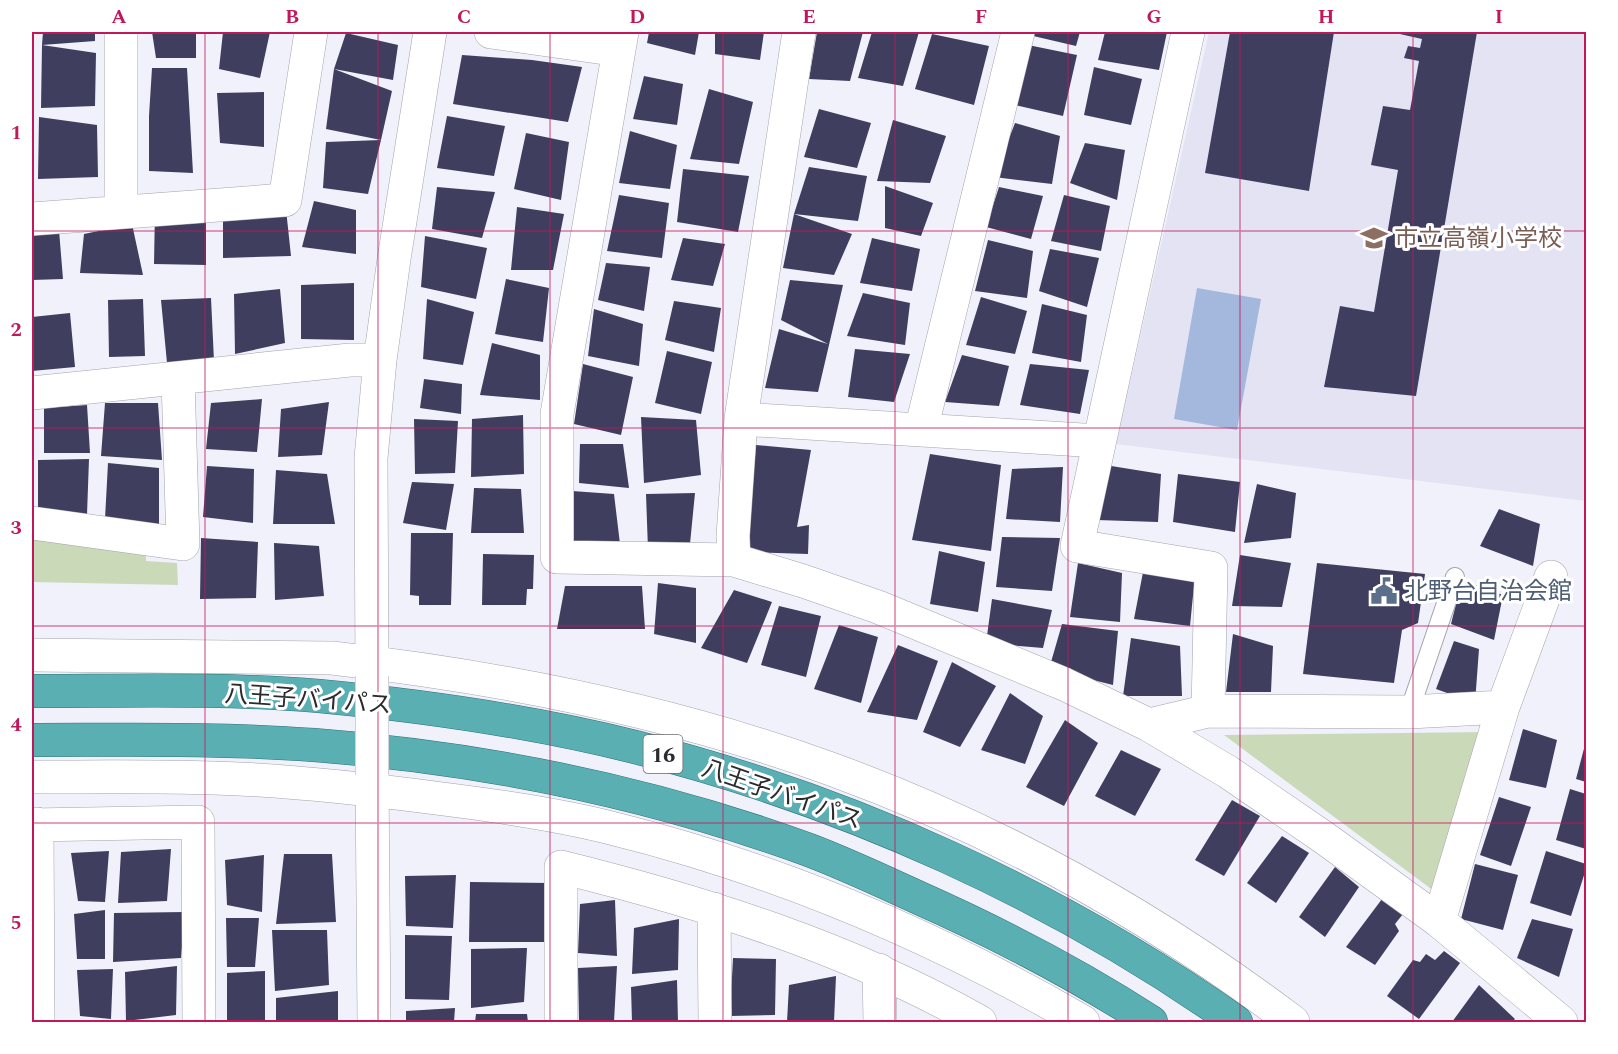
<svg xmlns="http://www.w3.org/2000/svg" width="1618" height="1054" font-family="Spectral,'Noto Sans JP',serif">
	<style>
		.built { fill: #e3e3f4 }
		.green { fill: #cad9b8 }
		.water { fill: #a4b7dc }
		.building { fill: #3f3e5f }
		.lines { fill: none; stroke-linecap: round; stroke-linejoin: round }
		.service-casing { stroke: #a3a3ac; stroke-width: 20 }
		.minor-casing { stroke: #a3a3ac; stroke-width: 34 }
		.trunk-casing { stroke: #2e7477; stroke-width: 34 }
		.service { stroke: #fff; stroke-width: 18 }
		.minor { stroke: #fff; stroke-width: 33 }
		.trunk { stroke: #5aafb2; stroke-width: 33 }
		.minor-bridge-casing { stroke: #a3a3ac; stroke-width: 34; stroke-linecap: butt }
		.minor-bridge { stroke: #fff; stroke-width: 33 }
		.grid { fill: none; stroke: #c2185b; stroke-width: 1.5; stroke-opacity: 0.55 }
		.labels { text-anchor: middle; stroke-width: 6; stroke-linejoin: round; paint-order: stroke }
		.shield { fill: #fff; stroke: #6b6b6d; stroke-width: 1.5 }
		.shield-label { font-size: 22px; font-weight: bold; fill: #2b2b2e }
		.education-label { font-size: 24px; fill: #785e54; stroke: #fff; text-anchor: start }
		.service-label { font-size: 24px; fill: #4e5e75; stroke: #fff; text-anchor: start }
		.street-label { font-size: 24px; fill: #2b2b2e; stroke: #fff }
		.neatline { fill: none; stroke: #c2185b; stroke-width: 2 }
		.grid-label { font-size: 20px; text-anchor: middle; font-weight: bold; fill: #c2185b }
	</style>
	<rect width="100%" height="100%" fill="#f1f1fb"/>
	<path class="built" d="M1209,32H1586V501L1116,444Z"/>
	<path class="green" d="M32,539L146,553V561L177,563L178,585L32,582Z
		M1489,732L1434,891L1224,735Z"/>
	<path class="water" d="M1197,288L1261,299L1237,430L1174,419Z"/>
	<path class="building" d="M43,32H95V41L42,45L96,53L95,106L41,108L42,45Z
		M152,32H196V58H156Z
		M223,32H270L260,78L219,69Z
		M649,32H699L695,55L647,43Z
		M715,32H764L760,60L715,54Z
		M817,32H863L850,81L809,79Z
		M872,32H919L903,86L858,78Z
		M1029,32H1080L1076,46L1029,35Z
		M1105,32H1167L1159,70L1098,60Z
		M1230,32H1334L1309,191L1205,173Z
		M1391,32H1477L1416,396L1324,387L1340,306L1374,312L1398,170L1371,165L1383,106L1410,110L1419,61L1404,58L1408,46L1420,48L1422,39Z
		M346,33L398,45L393,80L334,69L392,91L381,140L368,194L323,188L326,142L381,140L326,129L334,69Z
		M932,34L989,46L974,105L915,89Z
		M1028,45L1077,55L1063,116L1011,104Z
		M462,55L532,60L582,67L568,122L453,104Z
		M1094,67L1142,79L1131,125L1084,115Z
		M152,68H187L193,173L149,171V116Z
		M644,76L683,84L677,125L633,119Z
		M709,89L753,102L739,164L690,159Z
		M264,92V147L220,143L217,93Z
		M819,109L871,123L857,168L804,157Z
		M447,116L505,126L494,176L437,168Z
		M39,117L97,125L98,177L38,179Z
		M893,120L946,136L930,183L877,181Z
		M1015,123L1060,136L1052,184L994,177Z
		M630,131L677,145L670,189L619,183Z
		M526,133L569,142L561,200L514,189Z
		M1085,143L1125,150L1117,200L1070,183Z
		M809,167L867,176L858,221L794,214Z
		M683,169L749,176L738,232L677,222Z
		M885,186L933,203L921,236L885,228Z
		M437,187L495,192L482,238L432,229Z
		M999,187L1043,196L1031,239L986,227Z
		M619,195L669,203L662,258L607,251Z
		M1064,195L1110,206L1101,251L1051,241Z
		M285,200L291,256L223,258V205Z
		M314,201L356,210V254L302,247Z
		M206,206V265L154,264L155,210Z
		M517,207L564,214L553,270H511Z
		M794,214L852,234L834,275L783,268Z
		M132,224L143,275L80,273L84,234Z
		M59,230L63,279L32,280V233Z
		M425,236L487,248L476,299L421,287Z
		M683,238L725,244L713,286L671,280Z
		M872,238L920,249L912,291L860,283Z
		M988,240L1033,251L1027,298L975,291Z
		M1050,249L1099,258L1087,307L1039,291Z
		M606,263L650,267L644,311L598,300Z
		M506,279L549,288L543,342L495,334Z
		M790,280L843,285L818,392L765,388L779,329L828,344L781,320Z
		M354,283V340L301,339V285Z
		M280,289L285,343L235,354L234,294Z
		M863,293L910,303L905,345L847,336Z
		M981,297L1027,311L1015,354L966,345Z
		M211,298L214,361L167,363L161,300Z
		M143,299L145,356L109,357L108,300Z
		M427,299L474,312L463,365L423,359Z
		M674,301L721,308L714,352L665,340Z
		M1042,304L1087,315L1081,362L1032,353Z
		M594,309L643,324L639,366L588,356Z
		M70,313L75,367L32,371V317Z
		M492,343L540,355V400L480,395Z
		M855,349L910,354L894,402L848,397Z
		M667,351L712,362L701,414L655,403Z
		M962,355L1009,366L999,406L945,402Z
		M583,364L633,377L621,435L574,424Z
		M1030,364L1089,370L1080,414L1020,405Z
		M424,379L462,384L461,414L420,408Z
		M262,399L257,452L206,449L211,403Z
		M329,402L322,455L278,457L281,409Z
		M105,403H158L162,460L101,456Z
		M87,405L90,453H44V408Z
		M523,415L524,474L471,477L472,419Z
		M641,417L696,420L701,475L644,483Z
		M414,419L458,421L455,473L415,474Z
		M580,444H623L629,488L579,483Z
		M756,445L811,450L797,527L809,525L808,554L747,552Z
		M930,454L1001,465L991,551L912,540Z
		M89,459L87,515L38,511V460Z
		M108,463L159,468V527L105,519Z
		M1105,465L1161,474L1158,522L1097,520Z
		M207,466L254,469L253,523L203,517Z
		M1063,467L1060,522L1006,519L1012,469Z
		M276,470L327,474L335,524H273Z
		M1178,474L1240,482L1235,532L1173,522Z
		M412,482L454,484L446,530L403,523Z
		M1257,484L1296,493L1291,538L1244,543Z
		M474,488L521,489L524,533H471Z
		M572,491L614,494L620,544L568,543Z
		M695,493L689,554L648,550L646,494Z
		M1499,509L1540,524L1533,566L1480,546Z
		M411,533H453L451,605H419V596L410,595Z
		M1002,537L1060,538L1052,591L996,587Z
		M201,538L258,542L256,598L200,599Z
		M274,543L319,546L324,596L275,600Z
		M939,551L985,562L978,612L930,604Z
		M483,554L534,555L533,589H527L526,605H482Z
		M1240,555L1291,563L1282,607L1232,606Z
		M1078,563L1122,573L1120,622L1070,617Z
		M1317,563L1425,574L1418,623L1402,630L1394,683L1303,674Z
		M1196,565L1190,626L1134,619L1144,567Z
		M1462,580L1503,595L1494,640L1451,624Z
		M658,583L696,588V643L654,634Z
		M565,586H642L645,629H557Z
		M734,590L772,602L747,663L701,648Z
		M992,599L1052,610L1043,648L986,643Z
		M779,606L821,616L806,677L761,665Z
		M1062,624L1118,631L1113,685L1049,669Z
		M839,625L878,637L861,703L814,689Z
		M1233,634L1273,646L1271,692H1226Z
		M1131,638L1180,646L1182,696H1123Z
		M1454,641L1479,649L1475,703L1436,689Z
		M898,645L938,661L917,720L867,712Z
		M952,662L996,686L960,747L923,732Z
		M1010,693L1043,716L1025,764L981,750Z
		M1065,720L1098,743L1064,806L1026,787Z
		M1523,729L1557,740L1546,788L1509,780Z
		M1586,741V782L1576,779Z
		M1121,750L1161,769L1135,816L1095,796Z
		M1570,789L1586,794V849L1556,840Z
		M1499,797L1531,807L1511,866L1480,855Z
		M1232,800L1260,816L1224,876L1195,860Z
		M1282,836L1309,853L1276,903L1247,883Z
		M171,849L167,901L118,903L121,852Z
		M109,851L105,902L78,901L71,853Z
		M1546,851L1586,864V869L1571,916L1530,903Z
		M284,854H332L336,922L276,924Z
		M264,855L262,912L227,905L225,860Z
		M1475,864L1518,875L1503,930L1461,919Z
		M1335,867L1359,887L1325,937L1299,917Z
		M456,875L453,928L406,926L405,876Z
		M470,882L550,883L546,942H469Z
		M1382,899L1403,914L1395,924L1399,931L1375,965L1346,947Z
		M615,900L617,956L578,953L580,904Z
		M105,910V959H77L74,914Z
		M185,912L181,958L113,962L114,913Z
		M226,918H259L255,967H227Z
		M679,919L678,970L632,974L634,928Z
		M1532,919L1573,929L1559,977L1517,958Z
		M272,930H327L329,985L275,991Z
		M405,935L452,936L449,1000L405,999Z
		M527,948L524,1002L471,1008V949Z
		M1444,951L1460,963L1419,1019L1387,996L1413,960L1420,962L1426,954L1435,960Z
		M733,958L776,959L775,1015L730,1016Z
		M177,966L176,1015L126,1021L125,972Z
		M617,966L614,1022H579L578,968Z
		M113,969L111,1019L80,1016L77,970Z
		M265,971V1022L227,1021V973Z
		M836,976L834,1022H787L789,985Z
		M677,980L678,1022H632L631,987Z
		M1479,985L1515,1019L1512,1022H1452Z
		M338,991V1022H276V998Z
		M455,1008L454,1022H406V1011Z
		M476,1014H527L528,1022H475Z"/>
	<g class="lines">
		<defs>
			<path id="service" d="M1409,712L1455,577"/>
			<path id="minor" d="M491,32L619,50
				M622,32L557,414V557L734,560
				M799,32L741,419L733,536L734,560L803,581L878,607L1064,684L1149,725L1228,772L1323,837L1439,921L1561,1022
				M1188,32L1077,546L1211,568L1208,711
				M121,212V32
				M32,219L285,200L311,32
				M32,393L350,360H380
				M741,419L1099,441
				M921,430L1018,32
				M32,523L183,544L178,379
				M32,655L332,658C501,677 671,711 831,769C996,829 1153,916 1293,1022
				M372,676L371,458L380,360L394,259L430,32
				M1149,725L1208,711L1409,712L1503,707
				M372,775L374,1022
				M32,777C92,777 153,776 213,778C290,780 367,789 443,799C499,806 556,814 611,828C777,869 935,936 1083,1022
				M37,824L38,1022
				M32,825L198,822L199,1022
				M714,909L715,1022
				M1439,921L1503,707L1551,577
				M879,970L880,1022
				M561,1022V867C706,903 849,948 980,1022"/>
			<path id="trunk" d="M32,691C127,691 224,688 319,696C425,706 531,721 635,747C849,801 1056,895 1236,1022
				M32,740C126,740 221,738 314,745C483,758 650,792 809,850C846,864 882,881 917,897C998,933 1077,974 1151,1022"/>
		</defs>
		<use href="#service" class="service-casing"/>
		<use href="#minor" class="minor-casing"/>
		<use href="#trunk" class="trunk-casing"/>
		<use href="#service" class="service"/>
		<use href="#minor" class="minor"/>
		<use href="#trunk" class="trunk"/>
		<defs>
			<path id="minor-bridge" d="M372,676V775"/>
		</defs>
		<use href="#minor-bridge" class="minor-bridge-casing"/>
		<use href="#minor-bridge" class="minor-bridge"/>
	</g>
	<path class="grid" d="M205,32V1022M378,32V1022M550,32V1022M723,32V1022M895,32V1022M1068,32V1022M1240,32V1022M1413,32V1022M32,231H1586M32,428H1586M32,626H1586M32,823H1586"/>
	<defs>
		<symbol id="school-bare" viewBox="-9 -9 18 18"><path d="M0-5L7-2L0 1L-7-2ZM-4 1L0 2.5L4 1V4Q0 6-4 4Z" fill="#8d6e63" stroke="#fff" stroke-width="2.5" paint-order="stroke"/></symbol>
		<symbol id="civic-bare" viewBox="-9 -9 18 18"><path d="M-.6-6.5H3V-4.5H.6V-3L4-1V1h2V6H-6V1h2V-1L-.6-3ZM-1.2 2.5V6h2.4V2.5Z" fill="#5c6f8a" stroke="#fff" stroke-width="2.5" paint-order="stroke"/></symbol>
	</defs>
	<g fill-rule="evenodd">
		<use href="#school-bare" x="1355" y="219" width="38" height="38"/>
		<use href="#civic-bare" x="1365" y="572" width="38" height="38"/>
	</g>
	<g class="labels">
		<rect class="shield" x="643.5" y="735" width="39" height="38" rx="4.5"/>
		<g class="shield-label">
			<text x="663" y="762">16</text>
		</g>
		<g class="education-label">
			<text x="1394" y="246">市立高嶺小学校</text>
		</g>
		<g class="service-label">
			<text x="1404" y="599">北野台自治会館</text>
		</g>
		<g class="street-label">
			<text transform="translate(308 699) rotate(4)" y="8">八王子バイパス</text>
			<text transform="translate(782 794) rotate(19)" y="8">八王子バイパス</text>
		</g>
	</g>
	<rect width="1618" height="1054" fill="none" stroke="#ffffff" stroke-width="66"/>
	<rect x="33" y="33" width="1552" height="988" class="neatline"/>
	<g class="grid-label">
		<text x="119" y="23">A</text>
		<text x="292" y="23">B</text>
		<text x="464" y="23">C</text>
		<text x="637" y="23">D</text>
		<text x="809" y="23">E</text>
		<text x="981" y="23">F</text>
		<text x="1154" y="23">G</text>
		<text x="1326" y="23">H</text>
		<text x="1499" y="23">I</text>
		<text x="16" y="139">1</text>
		<text x="16" y="336">2</text>
		<text x="16" y="534">3</text>
		<text x="16" y="731">4</text>
		<text x="16" y="929">5</text>
	</g>
</svg>
